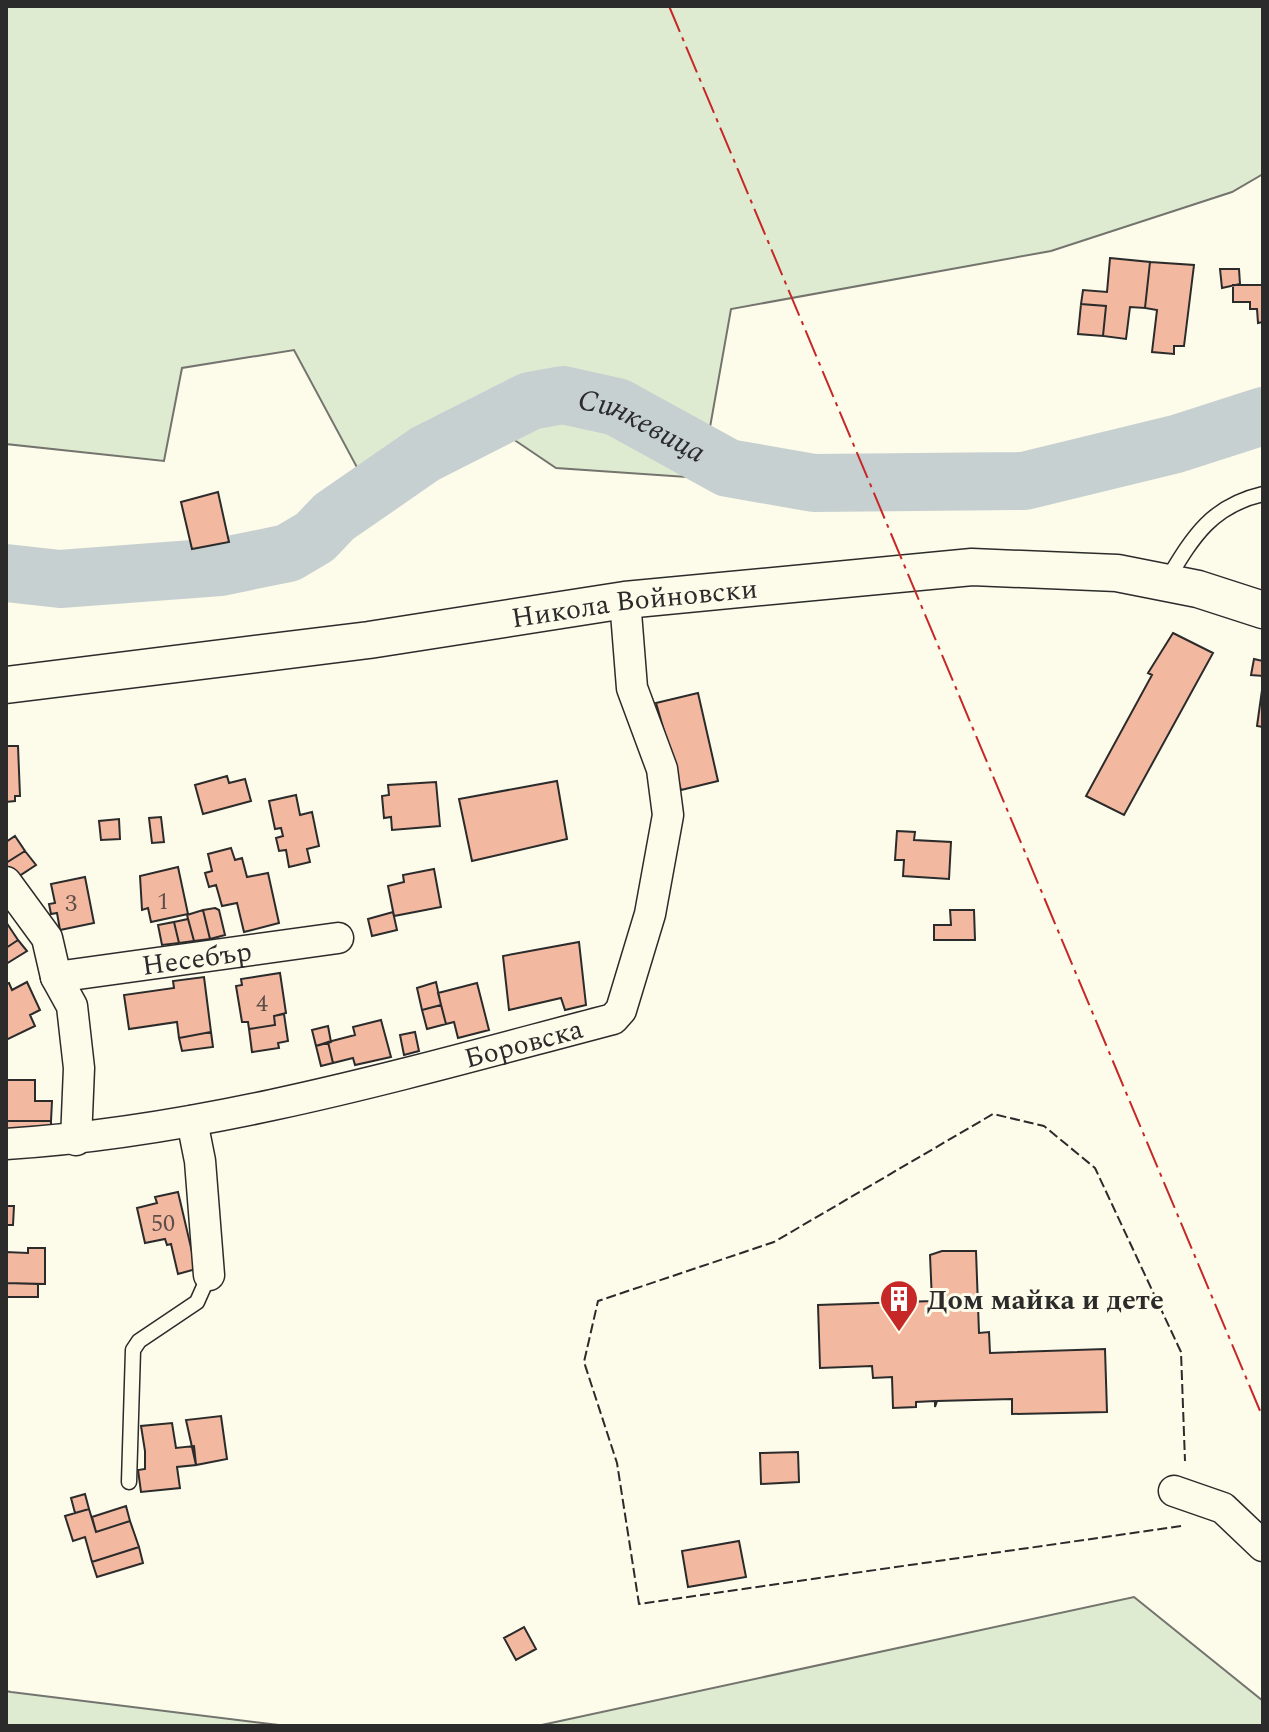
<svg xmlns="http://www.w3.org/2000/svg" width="1269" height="1732" font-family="Spectral,serif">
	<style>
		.green { fill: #deebd1; stroke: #74746e; stroke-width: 2 }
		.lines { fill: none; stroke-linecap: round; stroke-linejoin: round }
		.river { stroke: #c7d0d0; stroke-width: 58 }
		.building { fill: #f2b8a0; stroke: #2b2b2b; stroke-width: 2 }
		.service-casing { stroke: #2b2b2b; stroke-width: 17 }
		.minor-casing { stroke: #2b2b2b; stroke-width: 33 }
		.tertiary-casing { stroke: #2b2b2b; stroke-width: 39 }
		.service { stroke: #fdfbea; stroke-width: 14 }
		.minor { stroke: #fdfbea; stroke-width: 30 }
		.tertiary { stroke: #fdfbea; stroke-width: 36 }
		.fence { stroke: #2b2b2b; stroke-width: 2; stroke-dasharray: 10 4; stroke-linecap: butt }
		.power { stroke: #c62828; stroke-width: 2; stroke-dasharray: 28 6 4 6; stroke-linecap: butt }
		.labels { text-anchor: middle; stroke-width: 6; stroke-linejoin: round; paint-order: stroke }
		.number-label { font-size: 24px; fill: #5d4e48 }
		.street-label { font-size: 28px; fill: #2b2b2b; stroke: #fdfbea }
		.poi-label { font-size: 28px; font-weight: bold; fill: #2b2b2b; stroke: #fdfbea; text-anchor: start }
		.water-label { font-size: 30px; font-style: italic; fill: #2b2b2b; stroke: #fdfbea }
	</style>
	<rect width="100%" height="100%" fill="#fdfbea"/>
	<path class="green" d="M6,6H1263V174L1232,192L1051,251L731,309L701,478L556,468L513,439L401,483L360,473L294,350L182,368L164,461L6,444Z
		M1134,1597L1263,1701V1726H537Z
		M6,1691L11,1692L287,1726H6Z"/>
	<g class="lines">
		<path class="river" id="s1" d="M6,573L60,579L220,567L288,553L315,537L334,517L425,454L530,401L563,395L617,407L728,468L814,483L1024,481L1176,444L1263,416"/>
	</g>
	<path class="building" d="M1110,258L1150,262L1145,308L1130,307L1126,339L1103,336L1106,306L1081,304L1083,290L1107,292Z
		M1150,262L1194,265L1184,346H1174V354L1152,352L1157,310L1145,308Z
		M1220,269H1239L1240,284L1222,288Z
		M1233,285H1263V322L1258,323L1257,309H1250V302H1233Z
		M1081,304L1106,306L1103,336L1078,334Z
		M218,492L229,542L192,549L181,502Z
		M1173,633L1213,653L1124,815L1086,796L1152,675L1148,673Z
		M1254,659L1263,661V676L1251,675Z
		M1263,683V727L1257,726Z
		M698,693L718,781L681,790L656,703Z
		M6,746H18L20,796H15V801L6,802Z
		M227,776L229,783L245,779L251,801L203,814L195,785Z
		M557,781L567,839L472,861L459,799Z
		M436,782L440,826L392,830L391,817L384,818L382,796L389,795L388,785Z
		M296,795L300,815L312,812L319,846L307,849L310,862L289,867L286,850L279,851L276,838L283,836L281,828L275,829L269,801Z
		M161,817L164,842L152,843L149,818Z
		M119,819L120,839L101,840L99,821Z
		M897,831L915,832L914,840L951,842L949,879L903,876L904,860H895Z
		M15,836L25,851L6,863V842Z
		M231,848L235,860L242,858L247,877L268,873L279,923L244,932L237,903L222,906L216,885L209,887L205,873L212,871L208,854Z
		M25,851L36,865L10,882L6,863Z
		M178,867L188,914L151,922L148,908L142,910L140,876Z
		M434,869L441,907L394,916L388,886L404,882L403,875Z
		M85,877L94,923L60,930L57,913L51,914L49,904L55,903L51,884Z
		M215,908L219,910L225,935L210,939L203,910Z
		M203,910L210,939L194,941L187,915Z
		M950,910H974L975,940H934V925H951Z
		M393,912L397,930L372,936L368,919Z
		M188,919L194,941L179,943L174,922Z
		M6,922L18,940L6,948Z
		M174,922L179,943L162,945L158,925Z
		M18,940L27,951L6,964V948Z
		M579,942L586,1005L565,1010L561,998L509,1010L503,956Z
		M280,973L286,1013L274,1016L275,1025L249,1029L248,1022H242L236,986L242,985L241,979Z
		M204,977L211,1032L179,1038L177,1022L129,1029L124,995L174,988L173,981Z
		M27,982L40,1010L30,1015L35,1026L6,1040V984L9,983L12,990Z
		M436,982L441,1005L422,1010L417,988Z
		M477,983L489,1030L458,1038L454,1022L446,1024L438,993Z
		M441,1005L446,1024L427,1029L422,1010Z
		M284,1014L288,1041L278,1043L279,1048L252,1052L249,1029L275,1025L274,1016Z
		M381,1020L391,1057L355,1065L353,1058L333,1063L328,1042L355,1035L353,1027Z
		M328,1026L331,1042L316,1046L312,1030Z
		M211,1032L213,1047L182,1051L179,1038Z
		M415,1032L419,1051L404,1055L400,1035Z
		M328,1042L333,1063L321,1066L316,1046Z
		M6,1080H35V1101H52L51,1121H6Z
		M6,1121H51V1135L6,1137Z
		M178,1192L196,1269L178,1274L171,1244L167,1245L165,1239L145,1243L137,1208L157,1203L155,1197Z
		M6,1206H14L13,1225H6V1236Z
		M28,1248H45V1284L6,1283V1252L28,1253Z
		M942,1251H976L979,1333L989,1332L990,1353L1105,1349L1107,1412L1012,1414V1399L937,1401L935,1407V1401L916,1402V1407L893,1408L892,1377L873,1378L872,1366L820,1368L818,1305L932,1301L930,1255Z
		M6,1283L38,1284V1297H6Z
		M221,1416L227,1459L196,1465L186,1420Z
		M172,1423L176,1448L194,1446L196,1465L177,1467L180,1488L141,1492L138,1470L145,1469V1451L141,1426Z
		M798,1452L799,1482L761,1484L760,1453Z
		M85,1494L89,1509L75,1513L71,1498Z
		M126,1506L130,1521L96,1532L92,1517Z
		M89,1509L96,1532L130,1521L139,1547L92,1562L85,1537L73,1541L65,1516Z
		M739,1541L746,1577L688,1587L682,1551Z
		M139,1547L143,1563L97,1577L92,1562Z
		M524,1627L536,1649L516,1660L504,1638Z"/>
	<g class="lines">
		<defs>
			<path id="service" d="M1167,580C1193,537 1211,506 1263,494
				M129,1482L133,1350L139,1341L197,1302L209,1275"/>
			<g id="minor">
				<path d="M6,882L47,938L56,977L72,1006L79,1068L76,1140"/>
				<path id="s2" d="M56,977L338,938"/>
				<path d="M192,1121L200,1161L209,1275"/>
				<path id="s3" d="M6,1144C212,1131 414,1071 613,1019L621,1010L650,914L668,815L662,769L632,688L625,600"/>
				<path d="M1174,1491L1223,1508L1263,1546"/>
			</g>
			<g id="tertiary">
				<path id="s4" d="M6,685L369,640L625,600L972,567L1117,573L1198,589L1263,610"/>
			</g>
		</defs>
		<use href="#service" class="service-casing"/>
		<use href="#minor" class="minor-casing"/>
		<use href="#tertiary" class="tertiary-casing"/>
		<use href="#service" class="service"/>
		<use href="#minor" class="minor"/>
		<use href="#tertiary" class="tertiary"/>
		<path class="fence" d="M1181,1526L639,1604L617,1463L584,1362L598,1301L774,1242L993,1114L1044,1126L1095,1168L1181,1352L1185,1461"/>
		<path class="power" d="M669,6L1263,1418"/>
	</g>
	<defs>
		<symbol id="building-pin" viewBox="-11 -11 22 30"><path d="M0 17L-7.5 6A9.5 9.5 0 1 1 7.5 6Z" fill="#c62828" stroke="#fdfbea"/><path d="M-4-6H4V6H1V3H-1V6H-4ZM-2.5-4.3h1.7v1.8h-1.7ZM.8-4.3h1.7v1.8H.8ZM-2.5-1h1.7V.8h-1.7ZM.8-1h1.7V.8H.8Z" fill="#fff"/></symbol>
	</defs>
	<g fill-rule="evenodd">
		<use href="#building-pin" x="877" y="1277" width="44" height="60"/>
	</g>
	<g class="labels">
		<g class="number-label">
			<text x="163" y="909">1</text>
			<text x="71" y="911">3</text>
			<text x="262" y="1011">4</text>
			<text x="163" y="1231">50</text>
		</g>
		<g class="street-label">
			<text dy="10" stroke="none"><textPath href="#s4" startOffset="634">Никола Войновски</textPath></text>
			<text dy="10" stroke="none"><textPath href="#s2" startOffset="142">Несебър</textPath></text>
			<text dy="10" stroke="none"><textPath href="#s3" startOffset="528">Боровска</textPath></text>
		</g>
		<g class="poi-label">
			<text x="927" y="1309">Дом майка и дете</text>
		</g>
		<g class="water-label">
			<text dy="10" stroke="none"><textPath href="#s1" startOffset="690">Синкевица</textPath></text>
		</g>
	</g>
	<rect width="1269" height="1732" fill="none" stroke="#2b2b2b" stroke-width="16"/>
</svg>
